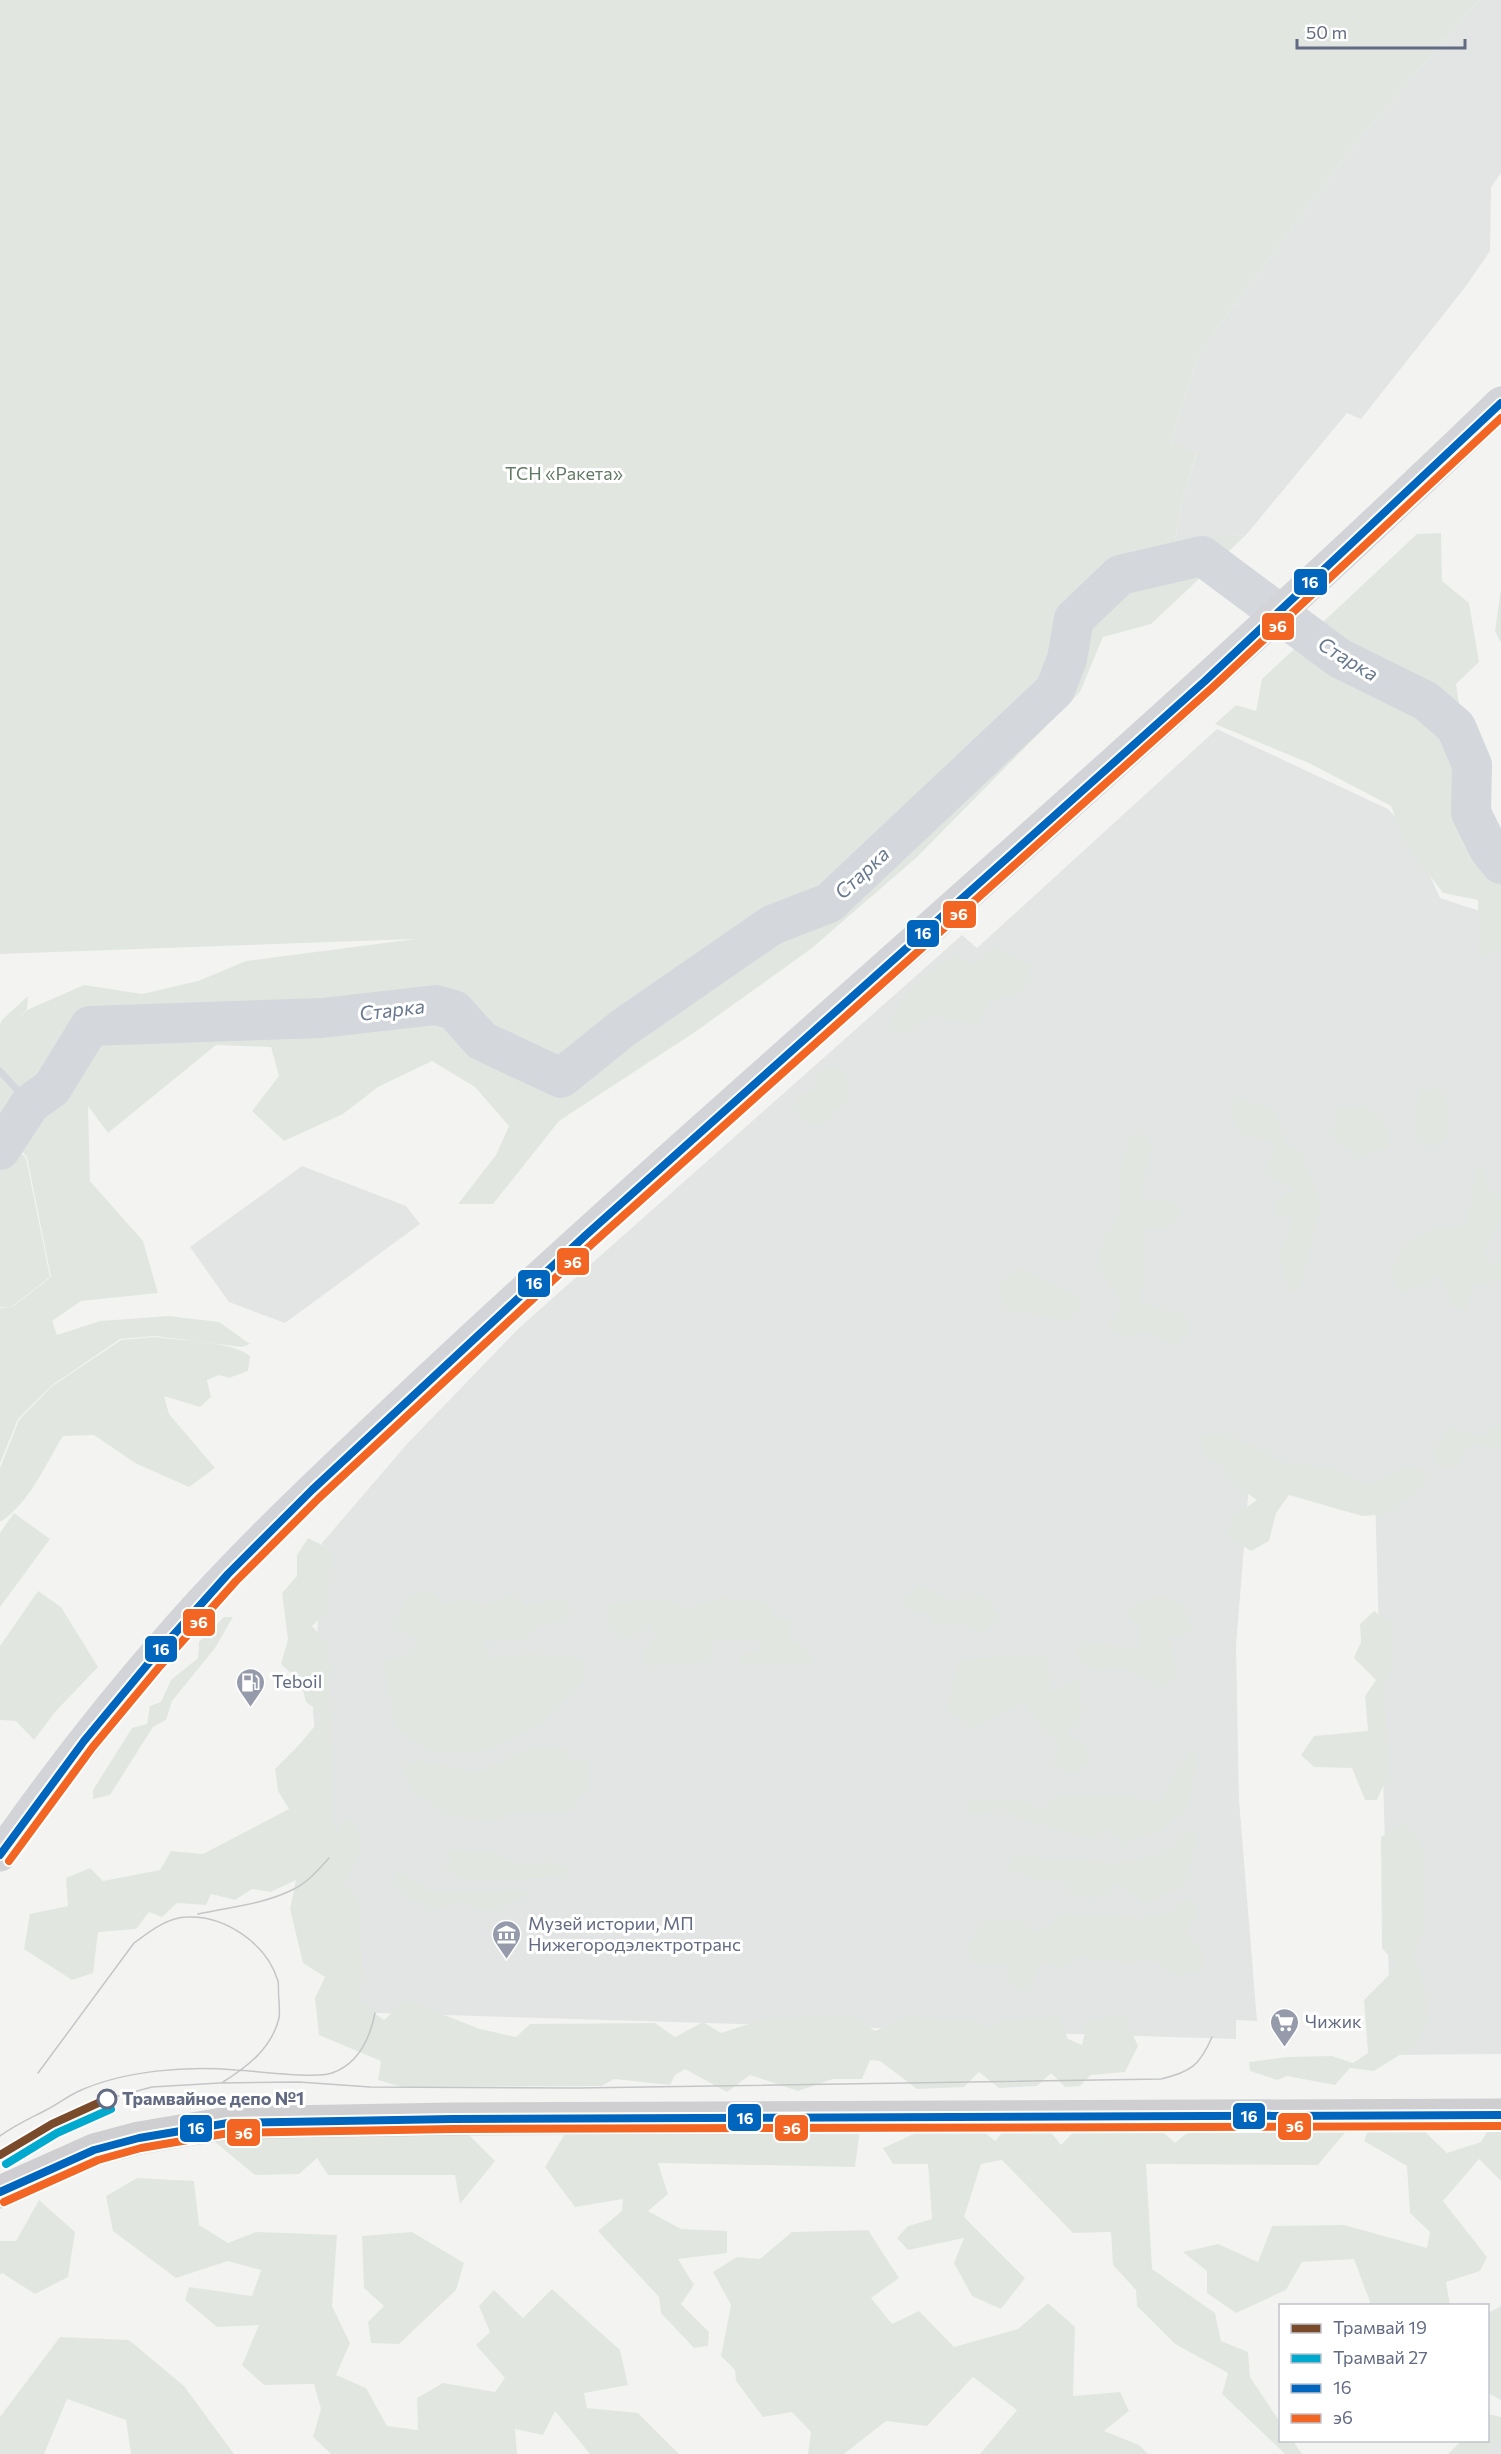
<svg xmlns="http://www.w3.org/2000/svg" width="1501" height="2454" font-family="Commissioner,sans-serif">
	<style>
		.built { fill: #e3e4e4 }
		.green { fill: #e1e7e0 }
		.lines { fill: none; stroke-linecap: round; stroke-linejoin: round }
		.stream { stroke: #d4d7dc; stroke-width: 7 }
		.river { stroke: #d4d7dc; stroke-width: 40 }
		.tertiary { stroke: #cfcfd1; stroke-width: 33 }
		.secondary { stroke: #d2d4d8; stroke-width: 33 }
		.tram { stroke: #c5c5c7; stroke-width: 1.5 }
		.bus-1-casing { stroke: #fff; stroke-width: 12 }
		.bus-2-casing { stroke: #fff; stroke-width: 12 }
		.bus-1 { stroke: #0065bd; stroke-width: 8 }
		.bus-2 { stroke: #f26522; stroke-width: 8 }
		.tram-1-casing { stroke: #fff; stroke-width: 12 }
		.tram-2-casing { stroke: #fff; stroke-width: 12 }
		.tram-1 { stroke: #7a4b2a; stroke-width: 8 }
		.tram-2 { stroke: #00a9ce; stroke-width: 8 }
		.stop-dot { fill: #fff; stroke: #636b83; stroke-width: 3 }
		.labels { text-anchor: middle; stroke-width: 6; stroke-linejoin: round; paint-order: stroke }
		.park-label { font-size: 18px; fill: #627a65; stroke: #fff }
		.poi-label { font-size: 18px; fill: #636b83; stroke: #fff; text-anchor: start }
		.stop-label { font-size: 18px; font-weight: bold; fill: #636b83; stroke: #fff; text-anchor: start }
		.water-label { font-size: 20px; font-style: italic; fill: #68788e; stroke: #fff }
		.line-badge { stroke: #fff; stroke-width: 2 }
		.badge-label { font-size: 16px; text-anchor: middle; font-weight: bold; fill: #fff }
	</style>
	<rect width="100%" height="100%" fill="#f3f4f2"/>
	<path class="built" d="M1479,0H1501V173L1491,187L1490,251L1466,286L1361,419L1347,413L1246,535L1175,540L1184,492L1197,454L1171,442L1199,352L1354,145Z
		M1217,729L1388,809L1412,836L1440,898L1501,918V2054L1391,2055L1375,1496L1250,1472L1236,1646L1239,1800L1257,2021L1236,2020V2039L346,2012L313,1713L322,1543L407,1444L519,1328L962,935L977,948Z
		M302,1166L406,1206L420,1224L285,1323L229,1302L190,1247Z
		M1501,2418V2454H1466L1488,2440Z"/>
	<path class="green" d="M0,0H1479L1354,145L1199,352L1171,442L1197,453L1184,492L1175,539L1246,535L1151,624L1103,637L1080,692L916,858L812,948L695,1032L559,1121L493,1204H458L496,1155L509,1126L475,1087L432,1061L378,1087L343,1114L284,1141L252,1111L279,1076L271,1047L216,1045L108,1133L88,1106L90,1181L143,1241L158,1293L81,1301L52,1321L57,1335L100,1321L169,1316L219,1322L250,1344L242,1347L155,1336L120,1339L51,1386L18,1419L0,1463V1308L12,1307L51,1277L27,1157L0,1128V1024L2,1020L28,996L27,1009L20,1017L27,1010L84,985L142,994L198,981L246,961L415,939L0,954Z
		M1441,533L1442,581L1469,603L1479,662L1456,684L1462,723L1501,838V950L1479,959L1478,900L1443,893L1405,843L1391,806L1311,764L1215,724L1236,705L1256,711L1262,679L1417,534Z
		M1501,589V643L1495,631Z
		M993,947L1031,965L1021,993L990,1000L979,1025L934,1016L900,1033L889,1024L913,986L953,955L975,965Z
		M829,1067L845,1072L849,1098L819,1126L804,1122L794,1101L813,1090L819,1072Z
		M1439,1088L1449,1103L1445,1142L1430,1148L1415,1134L1419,1091Z
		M1237,1100L1274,1109L1284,1142L1301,1154L1320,1203L1300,1289L1288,1291L1280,1253L1294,1218L1275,1213V1204L1296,1189L1265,1172L1277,1140L1241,1136L1231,1108Z
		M1366,1106L1387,1126L1388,1147L1359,1156L1333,1138L1337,1110Z
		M0,1130L26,1158L50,1277L11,1307H0Z
		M1143,1133L1151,1146L1140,1198L1172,1202L1182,1212L1172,1226L1143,1229L1144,1280L1138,1301L1162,1310L1183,1314L1189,1331L1175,1346L1149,1331L1126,1336L1107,1329L1123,1305L1099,1264L1106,1234L1123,1212C1117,1182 1119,1166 1131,1137Z
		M1477,1168L1484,1170L1488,1190L1501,1196V1219L1485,1249L1487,1264L1501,1262V1280L1472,1285L1467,1309L1451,1306L1442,1273L1426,1284L1399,1293L1391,1274L1405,1246L1427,1231L1467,1227Z
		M1021,1268L1080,1298V1309L1064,1320L1006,1309L997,1285Z
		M155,1337C180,1341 232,1341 250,1356L248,1371L229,1378L219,1375L207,1380L211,1397L200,1407L164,1396L169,1414L215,1468L189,1487L135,1463L94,1435L63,1436C45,1465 29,1504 0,1522V1468L19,1420L51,1387L121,1340Z
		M1501,1422V1448L1469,1444L1456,1466L1440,1467L1434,1452L1448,1428L1480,1438Z
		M1224,1433L1285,1463L1338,1470L1366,1486L1413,1466L1427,1472L1421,1488L1387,1514L1362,1516L1289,1495L1276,1513L1269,1541L1251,1551L1230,1538L1231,1518L1257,1500L1235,1484L1222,1463L1205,1458L1201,1436Z
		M14,1513L50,1539L0,1607V1533Z
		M308,1538L332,1550L328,1610L312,1626L329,1645L334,1842L346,1817L361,1832L359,1856L343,1886L358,1898L363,1974L357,2001L384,2020L406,2000L480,2029L516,2037L530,2024L655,2023L675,2037L703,2022L721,2033L767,2018L854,2017L875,2031L909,2017L968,2020L989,2028L1009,2019L1059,2017L1068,2039L1082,2045L1088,2019L1124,2016L1138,2046L1125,2072L1091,2075L1080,2086L1065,2087L1051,2073L1037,2086L999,2088L979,2072L964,2087L917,2089L880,2061L870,2060L862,2079H833L798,2091L750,2075L727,2092L685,2069L675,2075L670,2085L614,2079L602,2086L402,2087L378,2080L381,2061L319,2035L315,1998L325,1977L303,1963L290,1909L296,1880L271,1892L252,1889L235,1900L211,1894L206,1905L177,1903L162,1917L149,1912L136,1929L98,1932L93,1973L72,1980L24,1949L30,1914L68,1906L66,1878L90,1868L103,1881L160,1870L171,1851L203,1854L289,1809L278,1791L275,1769L298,1746L324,1715L306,1702L301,1683L281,1664L288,1639L282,1593L297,1576V1555Z
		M921,1585L944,1599L985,1598L1000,1615L982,1632L957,1621L934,1626L929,1613L909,1611L903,1600Z
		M429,1589L446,1605L465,1598L483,1606L511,1594L525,1606L560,1599L572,1607L565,1619L535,1626L527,1638L483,1642L491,1659L529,1653L585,1660L584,1681L542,1723L487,1750L430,1751L395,1727L384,1661L415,1653L416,1637L395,1627L405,1600Z
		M38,1591L61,1607L98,1667L56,1711L34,1740L16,1721L0,1720V1646Z
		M1164,1595L1185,1608L1191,1632L1168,1637L1177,1672L1163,1688L1125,1667L1095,1670L1074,1655L1085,1644L1141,1648V1631L1127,1616L1134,1605Z
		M723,1598L767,1602L771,1616L790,1620L789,1637L812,1655L809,1664L741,1663L742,1656L763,1650L758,1638L713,1640L709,1662L646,1665L642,1654L656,1636L652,1621L627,1640L607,1626L610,1603L669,1599L686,1609Z
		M1374,1611L1392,1624V1669L1384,1681L1389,1773L1377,1800H1365L1352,1768L1314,1767L1301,1755L1314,1736L1368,1731L1365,1696L1376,1680L1354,1658L1361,1642L1360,1624Z
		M224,1617H233L215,1648L172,1701L166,1720L153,1727L110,1795L93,1799V1790L132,1728L147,1724L150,1706L161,1702L171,1680L198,1658L199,1642Z
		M1048,1655L1051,1694L1078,1680L1083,1712L1066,1737L1084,1744L1091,1760L1072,1774L1053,1765L1060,1742L1044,1730L1025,1701L974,1728L948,1711L961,1659Z
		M534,1746L567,1750L569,1760L589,1761L588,1786L569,1812H512L489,1822L449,1814L418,1795L401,1768L416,1760L477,1774Z
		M1191,1752L1198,1756L1188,1807L1160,1831L1122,1843L1107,1829L1094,1838L1028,1821L1002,1808L977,1815L965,1810L971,1800L1022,1798L1040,1811L1057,1797H1135L1161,1803L1171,1786L1174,1775Z
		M1404,1822L1424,1847V1928L1412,1952L1421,1974L1429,2019L1414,2046L1374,2071L1350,2068L1335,2085L1287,2076L1277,2080L1250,2071L1249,2062L1287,2057L1332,2056L1353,2063L1368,2053L1364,2000L1398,1966L1382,1948L1381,1837Z
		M1193,1828L1198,1840L1183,1885L1144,1903L1120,1883L1096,1899L1070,1893V1881H1046L1006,1869L1015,1856L1119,1863L1163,1855Z
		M448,1850L489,1851L509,1863L554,1862L571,1870L557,1878L460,1879L444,1868L451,1861Z
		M398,1871L433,1893L520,1890L530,1895L489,1910L457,1901L433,1910L403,1892L393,1877Z
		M1187,1896L1197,1911L1185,1931L1203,1952L1202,1969L1176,1976L1154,1960L1122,1963L1079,1955L1061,1968L1037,1961L1034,1981L1022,1991L1004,1977L1013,1966L973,1963L967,1949L985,1920L1020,1919L1037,1935L1062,1914L1141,1919L1171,1913Z
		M1138,2109L1175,2143L1204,2119L1348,2129L1318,2165L1146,2164L1152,2269L1215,2313L1221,2341L1248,2352L1250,2377L1280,2422V2440L1293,2441L1302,2454H1285L1222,2394L1228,2373L1175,2344L1137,2306L1136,2290L1113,2265L1111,2232L1073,2233L1002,2160L981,2164L964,2217L1025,2278L1001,2309L972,2296L954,2263L964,2238L908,2250L897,2238L908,2226L932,2219L928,2164H893L883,2148L927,2128L969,2119L995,2141L1018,2115L1035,2112L1061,2145L1093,2112Z
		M1416,2123L1447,2153L1481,2142L1492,2123H1501V2181L1479,2159L1443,2201L1487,2257L1480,2271L1446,2282L1450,2305H1367L1370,2302L1354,2259L1302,2262L1286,2290L1236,2313L1207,2293V2271L1183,2252L1218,2244L1258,2262L1272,2226L1344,2225L1427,2248L1430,2232L1410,2213L1407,2166L1364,2141L1370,2126Z
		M569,2127L860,2130L855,2167L658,2163L668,2194L648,2211L681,2229L727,2231V2253L678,2259L694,2285L681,2304L709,2332L708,2346L694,2348L661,2313L659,2297L598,2231L622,2211L623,2199L575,2207L545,2167Z
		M227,2128H462L495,2161L460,2204L455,2175H328L317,2158L299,2174L255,2175L215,2142Z
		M137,2178L194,2181L199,2225L228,2243L256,2232L337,2235L332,2306L350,2343L336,2375L366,2388L387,2426L418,2430L417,2398L443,2383L495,2392L505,2378L476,2345L490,2332L479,2306L494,2290L523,2318L552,2289L620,2350L628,2385L584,2393L587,2408L638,2413L679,2454H590L555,2411L543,2435L515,2429L517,2454H331L313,2437L321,2409L314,2384L264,2385L242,2365L259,2325L217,2327L185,2300L189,2287L252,2296L261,2270L228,2261L176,2278L113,2231L106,2196Z
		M39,2200L75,2232L68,2277L35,2294L2,2273L0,2275V2241H16Z
		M868,2230L899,2278L871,2298L892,2324L919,2311L954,2347L1018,2329L1048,2303L1075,2327L1073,2396L1120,2392L1129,2411L1104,2431L1139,2445L1148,2454H980L1017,2410L973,2377L927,2426L886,2421L844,2454H808L811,2432L792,2412L763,2417L736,2381L735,2370L721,2356L731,2305L713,2272L737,2257L760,2259L792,2232Z
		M412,2232L464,2263L456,2290L399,2344L371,2343L368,2322L384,2306L364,2288L362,2236Z
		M1501,2306V2400L1488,2393V2313Z
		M60,2337L129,2340L184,2386L234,2454H131L126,2420L67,2399L44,2454H0V2417Z
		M1488,2414L1501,2417V2440L1481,2454H1448L1461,2441L1488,2440Z"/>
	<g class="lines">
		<path class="stream" d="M0,1071L30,1104"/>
		<path class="river" d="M0,1150L30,1104L52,1088L90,1026L322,1018L436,1005L454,1010L482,1041L561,1078L623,1028L772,925L829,903L1055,690L1067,659L1074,619L1120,575L1202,556L1339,658L1426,701L1456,727L1472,765L1471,813L1489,849L1501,864"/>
		<path class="tertiary" d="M0,2192L94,2150L139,2138L228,2123L453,2119L1501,2115"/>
		<path class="secondary" d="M0,1855C54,1778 112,1703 175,1632C244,1553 321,1481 397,1409C497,1315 598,1223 700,1132C969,892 1242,654 1501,403"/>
		<path class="tram" d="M198,1914C229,1907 265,1904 294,1889C308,1882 319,1869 329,1858
			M38,2073L134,1943C149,1932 168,1917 187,1917C225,1915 267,1944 278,1981C279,1987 278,1994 279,2000C279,2005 280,2013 279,2018C272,2048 247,2067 223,2082
			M107,2099L152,2087L220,2083L299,2082L370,2087L579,2088L1161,2079C1191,2072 1200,2065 1212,2037
			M0,2136C15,2125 31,2118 48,2109C58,2104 68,2096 79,2091C126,2070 186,2066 236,2070C258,2071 314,2079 332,2073C358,2064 370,2038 375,2013"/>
		<defs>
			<path id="bus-1" d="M0,1855L84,1741L152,1659L228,1574L312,1490L586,1235L1205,681L1501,403
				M0,2192L94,2150L139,2138L228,2123L453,2119L1501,2115"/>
			<path id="bus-2" d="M9,1861L92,1748L160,1666L236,1581L319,1498L593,1243L1212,688L1501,418
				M4,2202L98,2160L141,2148L229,2133L453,2129L1501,2126"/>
		</defs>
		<use href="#bus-1" class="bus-1-casing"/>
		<use href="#bus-2" class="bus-2-casing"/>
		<use href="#bus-1" class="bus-1"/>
		<use href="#bus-2" class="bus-2"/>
		<defs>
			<path id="tram-1" d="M0,2155L52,2124L107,2099"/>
			<path id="tram-2" d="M6,2164L57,2133L111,2109"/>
		</defs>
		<use href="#tram-1" class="tram-1-casing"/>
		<use href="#tram-2" class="tram-2-casing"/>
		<use href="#tram-1" class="tram-1"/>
		<use href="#tram-2" class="tram-2"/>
	</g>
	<defs>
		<symbol id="fuel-pin" viewBox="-11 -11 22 30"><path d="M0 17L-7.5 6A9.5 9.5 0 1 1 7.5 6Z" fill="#959baa" stroke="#fff"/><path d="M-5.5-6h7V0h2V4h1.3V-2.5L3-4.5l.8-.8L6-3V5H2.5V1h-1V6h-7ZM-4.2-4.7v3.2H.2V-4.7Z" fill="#fff"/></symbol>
		<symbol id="museum-pin" viewBox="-11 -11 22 30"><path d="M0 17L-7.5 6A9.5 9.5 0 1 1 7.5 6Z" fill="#959baa" stroke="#fff"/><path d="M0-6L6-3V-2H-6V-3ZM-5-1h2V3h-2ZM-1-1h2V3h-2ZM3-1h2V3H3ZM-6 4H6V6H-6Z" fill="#fff"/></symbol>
		<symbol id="supermarket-pin" viewBox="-11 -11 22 30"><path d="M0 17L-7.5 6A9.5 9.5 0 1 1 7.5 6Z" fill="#959baa" stroke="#fff"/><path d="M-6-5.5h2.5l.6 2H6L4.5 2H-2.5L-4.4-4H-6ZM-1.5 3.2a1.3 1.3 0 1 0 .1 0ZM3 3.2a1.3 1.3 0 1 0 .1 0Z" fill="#fff"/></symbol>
	</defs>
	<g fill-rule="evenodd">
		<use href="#fuel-pin" x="234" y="1666" width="33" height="45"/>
		<use href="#museum-pin" x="490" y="1918" width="33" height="45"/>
		<use href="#supermarket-pin" x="1268" y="2006" width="33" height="45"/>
	</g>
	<circle class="stop-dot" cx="107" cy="2099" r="9"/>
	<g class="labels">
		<g class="park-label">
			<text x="564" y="480">ТСН «Ракета»</text>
		</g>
		<g class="poi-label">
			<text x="272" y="1688">Teboil</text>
			<text x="528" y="1930">Музей истории, МП<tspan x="528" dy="21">Нижегородэлектротранс</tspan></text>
			<text x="1305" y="2028">Чижик</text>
		</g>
		<g class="stop-label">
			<text x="122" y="2105">Трамвайное депо №1</text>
		</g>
		<g class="water-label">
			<text transform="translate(1348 659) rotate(31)" y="7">Старка</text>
			<text transform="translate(862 873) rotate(-43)" y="7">Старка</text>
			<text transform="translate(392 1010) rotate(-7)" y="7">Старка</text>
		</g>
	</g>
	<g class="line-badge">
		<rect x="1293" y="568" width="35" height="28" rx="6" fill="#0065bd"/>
		<rect x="1261" y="612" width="34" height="29" rx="6" fill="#f26522"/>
		<rect x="942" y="900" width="35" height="29" rx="6" fill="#f26522"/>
		<rect x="906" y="919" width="34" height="29" rx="6" fill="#0065bd"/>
		<rect x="556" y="1247" width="34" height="29" rx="6" fill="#f26522"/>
		<rect x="517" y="1269" width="34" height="29" rx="6" fill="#0065bd"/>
		<rect x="182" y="1608" width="34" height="29" rx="6" fill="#f26522"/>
		<rect x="144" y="1635" width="34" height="28" rx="6" fill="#0065bd"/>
		<rect x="1232" y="2102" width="34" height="28" rx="6" fill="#0065bd"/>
		<rect x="727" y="2103" width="35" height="29" rx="6" fill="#0065bd"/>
		<rect x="1277" y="2112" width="35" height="29" rx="6" fill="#f26522"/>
		<rect x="774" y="2114" width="35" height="28" rx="6" fill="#f26522"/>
		<rect x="179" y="2114" width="34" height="29" rx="6" fill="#0065bd"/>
		<rect x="226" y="2118" width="35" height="29" rx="6" fill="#f26522"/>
	</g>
	<g class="badge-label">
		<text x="1310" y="588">16</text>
		<text x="1278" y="632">э6</text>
		<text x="959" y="920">э6</text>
		<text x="923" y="939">16</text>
		<text x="573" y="1268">э6</text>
		<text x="534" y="1289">16</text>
		<text x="199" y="1628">э6</text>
		<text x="161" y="1655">16</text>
		<text x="1249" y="2122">16</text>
		<text x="745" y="2124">16</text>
		<text x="1295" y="2132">э6</text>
		<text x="792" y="2134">э6</text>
		<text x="196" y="2134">16</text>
		<text x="244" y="2139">э6</text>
	</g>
	<rect x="1279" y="2304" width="210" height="138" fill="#ffffff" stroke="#c1c4cd" stroke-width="1.5"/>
	<rect x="1291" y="2324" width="30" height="9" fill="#7a4b2a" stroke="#c1c4cd" stroke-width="1.5"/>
	<text x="1333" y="2334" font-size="18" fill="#636b83">Трамвай 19</text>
	<rect x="1291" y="2354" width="30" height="9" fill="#00a9ce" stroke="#c1c4cd" stroke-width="1.5"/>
	<text x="1333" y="2364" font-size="18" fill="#636b83">Трамвай 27</text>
	<rect x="1291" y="2384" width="30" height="9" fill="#0065bd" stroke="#c1c4cd" stroke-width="1.5"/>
	<text x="1333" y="2394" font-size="18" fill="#636b83">16</text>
	<rect x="1291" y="2414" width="30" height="9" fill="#f26522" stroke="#c1c4cd" stroke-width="1.5"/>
	<text x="1333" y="2424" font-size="18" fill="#636b83">э6</text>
	<path d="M1297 39v9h168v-9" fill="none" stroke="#636b83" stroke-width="3"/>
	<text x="1306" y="39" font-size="18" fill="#636b83" stroke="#ffffff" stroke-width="4.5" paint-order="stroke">50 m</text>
</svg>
